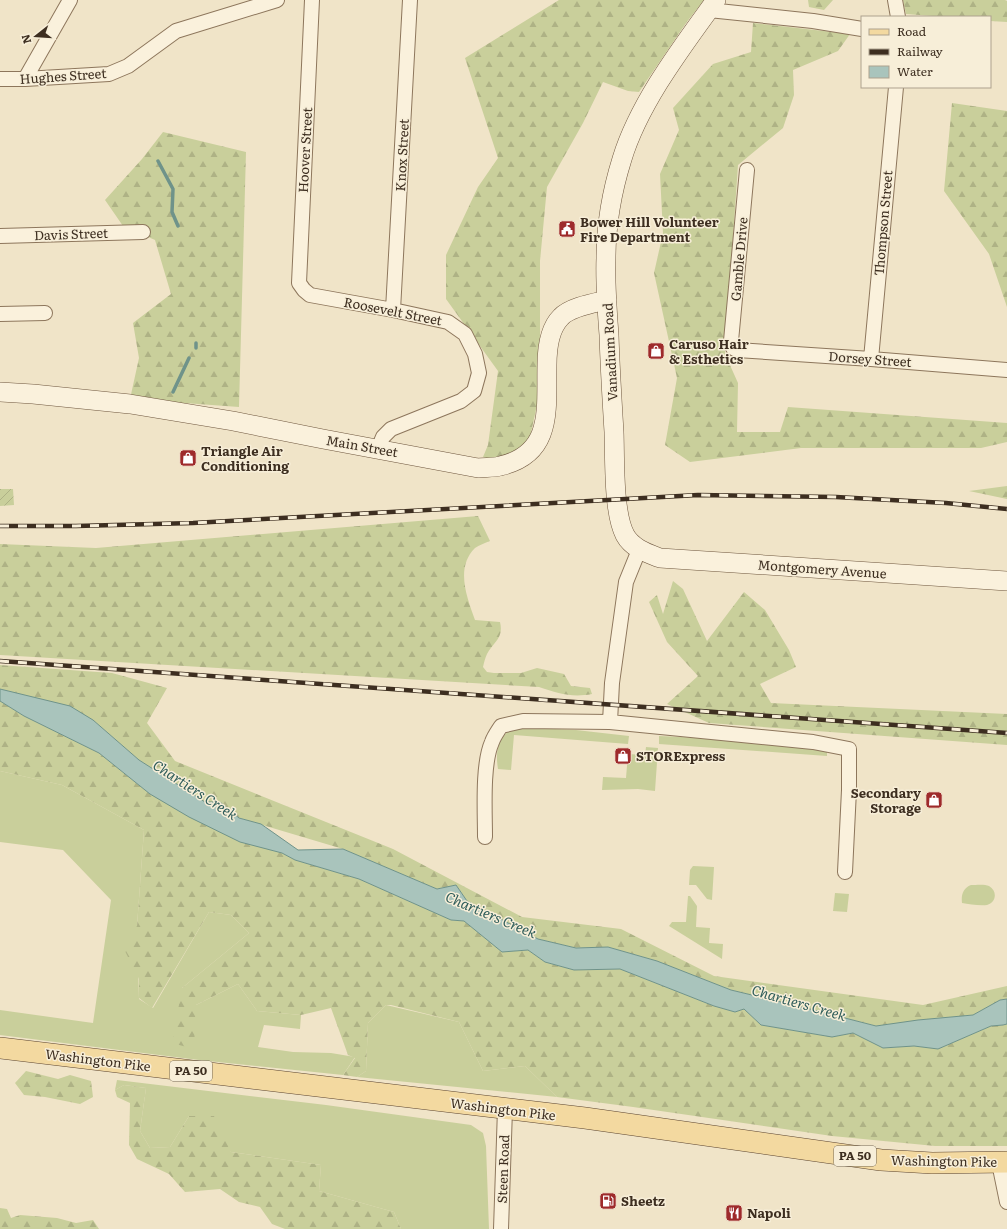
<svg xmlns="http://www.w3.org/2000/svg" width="1007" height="1229" font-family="Literata,serif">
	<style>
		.grass { fill: #c9cf9b }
		.forest { fill: url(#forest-firs) }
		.garden { fill: url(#garden-furrows) }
		.water { fill: #a9c4bc; stroke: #6f938a }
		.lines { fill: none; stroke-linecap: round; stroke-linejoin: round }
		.stream { stroke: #6f938a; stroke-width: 3.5 }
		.street-casing { stroke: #8d765c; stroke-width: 16 }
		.secondary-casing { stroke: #6f573f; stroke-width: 20 }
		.primary-casing { stroke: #5b4430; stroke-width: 22 }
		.street { stroke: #faf1dc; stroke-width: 14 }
		.secondary { stroke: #faf1dc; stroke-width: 19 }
		.primary { stroke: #f3d9a0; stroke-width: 21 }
		.rail-casing { stroke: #3d2e20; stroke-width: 4.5 }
		.rail { stroke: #f7eed8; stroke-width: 3; stroke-dasharray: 9; stroke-linecap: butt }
		.labels { text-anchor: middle; stroke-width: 3; stroke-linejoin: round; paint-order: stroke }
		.shield { fill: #f7eed8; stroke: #756857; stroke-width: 1 }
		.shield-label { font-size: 12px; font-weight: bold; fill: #3d2e20 }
		.street-label { font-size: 13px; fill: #3d2e20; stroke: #f7eed8 }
		.poi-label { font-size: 13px; font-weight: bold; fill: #3d2e20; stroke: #f7eed8; text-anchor: start }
		.water-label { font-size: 14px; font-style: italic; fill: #2f5d5a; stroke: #f7eed8 }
	</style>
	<defs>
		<pattern id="forest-firs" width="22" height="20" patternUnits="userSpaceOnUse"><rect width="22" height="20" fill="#c9cf9b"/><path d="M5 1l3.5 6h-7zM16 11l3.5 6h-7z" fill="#aeb285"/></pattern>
		<pattern id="garden-furrows" width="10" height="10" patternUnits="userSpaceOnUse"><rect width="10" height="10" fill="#c9cf9b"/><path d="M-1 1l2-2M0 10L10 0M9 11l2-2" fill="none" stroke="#aeb285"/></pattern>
	</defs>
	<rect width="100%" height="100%" fill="#f0e4c8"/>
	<path class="grass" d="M514,727L576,730L629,736L628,744L514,735L511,770L498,769C495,751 498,737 514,727Z
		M659,736L724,739L827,750V756L659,744Z
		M646,747L658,748L655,791L638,789L602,790L603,777L626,778L628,754L645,755Z
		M0,771L62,785L144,830L137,926L139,999L153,1008L209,912L231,915L249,933L182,988L196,1005L238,984L257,1011L301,1015L300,1029L264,1025L258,1047L293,1052L331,1053L355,1057L343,1075L199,1060L0,1035V1010L93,1023L111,900L63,850L0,842Z
		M693,866L714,867L712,900L707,899L696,885H689L690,870Z
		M971,885C976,885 985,884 989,886C998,891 996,903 987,905C979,906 969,904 962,903C961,895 963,888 971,885Z
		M835,893L849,894L847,912L833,911Z
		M688,896H690L697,906L696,927L710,928L709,943L723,944L722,959L669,926L672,922H686Z
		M386,1005L459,1022L483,1071L525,1066L557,1097L357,1077L366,1071L368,1023Z
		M117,1080L326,1105L471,1125L483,1133L486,1146L489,1229H401L394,1212L319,1191L321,1165L231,1152L189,1116L170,1147L150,1148L140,1131L146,1088L124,1085L115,1090Z"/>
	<path class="forest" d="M559,0H704L686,23L639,92L628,91L603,82L583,123L547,187L540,261V391L529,442L500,462L483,457L488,445L498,371L446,299V255L478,187L498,158L465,58Z
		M808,0H833L824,10L809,7Z
		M903,0H1005L1007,1V22L990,21V17H945L906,14Z
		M753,23L850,34L838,51L793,70L794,95L783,128L738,165L725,354L738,383L737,432H780L788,407L1007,423V442L981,448H801L690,462L665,445L677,378L654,273L663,233L660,174L679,130L673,108L713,64L751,52Z
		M952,103L1007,111V307L989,254L944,191Z
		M163,132L246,152L239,407L130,399L139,358L133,323L171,294L155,240L123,226L105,200L142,159Z
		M1007,486V499L969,491Z
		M478,516L490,541C485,543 479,545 475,548C455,568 467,597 475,620L500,622C504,639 493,642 487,654C485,658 484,663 483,667L487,672L494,673H521L537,668L564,674L571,686L590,688L592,694C571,698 558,693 539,687L0,655V544L96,548Z
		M673,581L683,589L707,641L744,592L765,610L789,650L796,667L760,684L771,703L1007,714V745L709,723L667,704L698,676L667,642L649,602L657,595L663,614Z
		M0,665L112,673L167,688L147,723L175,761L393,849L522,917L621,929L714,976L923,1005L1007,986V999L1000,1000L973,1015L876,1026L810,1009L731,990L657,961L608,947L576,948L538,939L467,901L456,885L437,889L343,849L239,818L220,802H205L139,760L93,720L0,689Z
		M0,701L24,716L99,753L150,794L282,853L295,860L359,879L451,920L464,921L502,952L528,950L545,962L574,970L620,969L714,1006L735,1012L744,1009L761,1025L832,1037L853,1033L883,1048L914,1046L938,1049L991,1026L1003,1025L1007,1024V1146H935L832,1136L633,1107L557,1097L525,1066L483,1071L459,1022L391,1005H386L368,1023L366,1071L357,1077L343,1075L355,1058L348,1055L331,1008L301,1015L257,1011L238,984L196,1005L194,1049L172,1043L182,988L249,933L231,915L209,912L152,1008L139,998V979L123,947L137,926L144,830L62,785L0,771Z
		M26,1071L58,1079L70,1075L91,1081L93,1097L80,1104L45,1097L24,1095L15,1083Z
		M124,1085L146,1088L140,1131L150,1148L170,1147L189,1116H214L231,1152L321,1165L319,1191L394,1212L401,1229H285L272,1224L260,1207L239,1202L220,1189L185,1192L169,1174L137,1159L129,1145L130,1103L117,1097L115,1090Z
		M0,1208L7,1209L11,1218L20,1215L57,1218L76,1223L93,1220L99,1229H0Z"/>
	<path class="garden" d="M0,489H13L14,505L0,506Z"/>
	<path class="water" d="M0,689L70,706L93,720L139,760L205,802H220L239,818L261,824L298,850L343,849L437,889L456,885L467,901L538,939L576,948L608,947L657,961L731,990L810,1009L876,1026L918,1020L973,1015L1000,1000L1007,999V1024L1003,1025L991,1026L938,1049L914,1046L883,1048L853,1033L832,1037L761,1025L744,1009L735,1012L714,1006L620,969L574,970L545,962L528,950L502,952L464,921L451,920L359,879L295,860L282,853L240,842L189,817L150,794L99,753L24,716L0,701Z"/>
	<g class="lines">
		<path class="stream" d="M158,161L173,189L172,212L178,226
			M196,343V348
			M173,392L189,358"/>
		<defs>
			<path id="street" d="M312,0L299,283L304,290L310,295L393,310L448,322L465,334L475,354L479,373L474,391L461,401L391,429L383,437L378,449
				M895,0L898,17
				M709,10L813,21L862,29
				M0,79H25L109,74L128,66L176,31L277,0
				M25,79L70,0
				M747,170L731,341L733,348L737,350L871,359L1007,370
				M0,236L143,232
				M393,310L410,0
				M0,314L45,313
				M871,359L896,87
				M610,722L612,683L626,582L639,550
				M485,837C485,812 482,764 492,742C494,736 498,731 501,726L523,721L610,722L813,742L849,749V790L845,872
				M999,1163L1007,1202
				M501,1229L505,1109"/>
			<path id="secondary" d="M716,0C682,47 639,103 622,159C612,191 606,225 606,258C605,284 607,309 609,335C610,367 612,400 614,432C615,459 613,512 625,535C632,548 647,553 660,558L1007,581
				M0,392L33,394L130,404L233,421L323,439L478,468C485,467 493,468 500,466C554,454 546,408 547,365C547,348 549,329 561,317C570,307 594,303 607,300"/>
			<path id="primary" d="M0,1048L585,1118L881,1160L932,1163L1007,1162"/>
		</defs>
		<use href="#street" class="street-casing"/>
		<use href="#secondary" class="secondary-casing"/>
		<use href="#primary" class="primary-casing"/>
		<use href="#street" class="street"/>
		<use href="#secondary" class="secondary"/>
		<use href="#primary" class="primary"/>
		<defs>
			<path id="rail" d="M0,526H76L193,523L698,495L836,497L946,503L1007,509
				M0,661L1007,733"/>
		</defs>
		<use href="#rail" class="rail-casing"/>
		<use href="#rail" class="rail"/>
	</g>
	<defs>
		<symbol id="civic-square" viewBox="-11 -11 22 22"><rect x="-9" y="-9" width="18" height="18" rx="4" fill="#9e2a2b" stroke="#f7eed8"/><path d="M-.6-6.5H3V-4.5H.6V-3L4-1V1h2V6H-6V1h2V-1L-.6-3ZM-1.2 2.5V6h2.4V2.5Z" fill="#fff"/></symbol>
		<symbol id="shop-square" viewBox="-11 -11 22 22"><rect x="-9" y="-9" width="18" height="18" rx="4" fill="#9e2a2b" stroke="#f7eed8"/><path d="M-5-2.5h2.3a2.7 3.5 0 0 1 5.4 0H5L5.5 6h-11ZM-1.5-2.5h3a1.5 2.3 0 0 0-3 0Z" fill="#fff"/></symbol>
		<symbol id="fuel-square" viewBox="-11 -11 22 22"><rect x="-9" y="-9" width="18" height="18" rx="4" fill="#9e2a2b" stroke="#f7eed8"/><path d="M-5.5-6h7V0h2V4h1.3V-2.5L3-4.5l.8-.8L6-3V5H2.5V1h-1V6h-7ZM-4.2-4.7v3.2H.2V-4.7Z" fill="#fff"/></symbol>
		<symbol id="restaurant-square" viewBox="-11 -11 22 22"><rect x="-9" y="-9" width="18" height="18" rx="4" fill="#9e2a2b" stroke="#f7eed8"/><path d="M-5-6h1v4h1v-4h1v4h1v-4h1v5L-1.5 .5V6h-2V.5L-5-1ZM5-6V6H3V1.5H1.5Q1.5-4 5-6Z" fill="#fff"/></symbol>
	</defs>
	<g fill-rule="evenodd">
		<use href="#civic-square" x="557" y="219" width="20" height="20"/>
		<use href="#shop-square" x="646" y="341" width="20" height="20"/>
		<use href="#shop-square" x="178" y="448" width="20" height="20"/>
		<use href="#shop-square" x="613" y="746" width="20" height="20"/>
		<use href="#shop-square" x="924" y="790" width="20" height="20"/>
		<use href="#fuel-square" x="598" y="1191" width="20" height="20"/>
		<use href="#restaurant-square" x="724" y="1203" width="20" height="20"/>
	</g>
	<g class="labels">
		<g class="shield">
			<rect x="170" y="1061" width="42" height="20" rx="3"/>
			<rect x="834" y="1146" width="42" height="20" rx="3"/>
		</g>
		<g class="shield-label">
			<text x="191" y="1075">PA 50</text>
			<text x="855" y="1160">PA 50</text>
		</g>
		<g class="street-label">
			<text transform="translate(63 76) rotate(-4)" y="5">Hughes Street</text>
			<text transform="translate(305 150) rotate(-87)" y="5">Hoover Street</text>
			<text transform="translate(402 155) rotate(-87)" y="5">Knox Street</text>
			<text transform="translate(883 223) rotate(-85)" y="5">Thompson Street</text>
			<text transform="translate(71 234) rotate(-2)" y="5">Davis Street</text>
			<text transform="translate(739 259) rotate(-85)" y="5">Gamble Drive</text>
			<text transform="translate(393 311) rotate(11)" y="5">Roosevelt Street</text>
			<text transform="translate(610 352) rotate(-93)" y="5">Vanadium Road</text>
			<text transform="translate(870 359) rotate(4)" y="5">Dorsey Street</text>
			<text transform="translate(362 446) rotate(10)" y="5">Main Street</text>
			<text transform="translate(822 569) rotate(4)" y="5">Montgomery Avenue</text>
			<text transform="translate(98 1060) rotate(7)" y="5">Washington Pike</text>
			<text transform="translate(503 1109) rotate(7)" y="5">Washington Pike</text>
			<text transform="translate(944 1161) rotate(1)" y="5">Washington Pike</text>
			<text transform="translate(503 1169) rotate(-88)" y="5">Steen Road</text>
		</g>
		<g class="poi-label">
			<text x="580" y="227">Bower Hill Volunteer<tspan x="580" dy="15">Fire Department</tspan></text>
			<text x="669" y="349">Caruso Hair<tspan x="669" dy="15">&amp; Esthetics</tspan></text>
			<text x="201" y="456">Triangle Air<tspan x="201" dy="15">Conditioning</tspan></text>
			<text x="636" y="761">STORExpress</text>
			<text x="921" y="798" text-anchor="end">Secondary<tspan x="921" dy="15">Storage</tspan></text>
			<text x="621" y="1206">Sheetz</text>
			<text x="747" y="1218">Napoli</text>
		</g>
		<g class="water-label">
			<text transform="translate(195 790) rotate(33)" y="5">Chartiers Creek</text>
			<text transform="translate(491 915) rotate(23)" y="5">Chartiers Creek</text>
			<text transform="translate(799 1003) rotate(16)" y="5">Chartiers Creek</text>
		</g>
	</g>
	<rect x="861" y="16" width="130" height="72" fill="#f7eed8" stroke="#ada18e"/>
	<rect x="869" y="29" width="20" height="6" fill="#f3d9a0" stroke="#ada18e"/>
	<text x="897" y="36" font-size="12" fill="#3d2e20">Road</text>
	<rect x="869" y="49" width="20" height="6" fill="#3d2e20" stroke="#ada18e"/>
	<text x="897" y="56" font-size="12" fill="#3d2e20">Railway</text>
	<rect x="869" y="66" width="20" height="12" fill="#a9c4bc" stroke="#ada18e"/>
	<text x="897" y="76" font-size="12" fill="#3d2e20">Water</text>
	<g transform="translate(36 36) rotate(253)" stroke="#f7eed8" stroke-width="3" paint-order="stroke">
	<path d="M0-3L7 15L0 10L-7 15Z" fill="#3d2e20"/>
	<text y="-6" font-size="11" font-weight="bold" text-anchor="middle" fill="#3d2e20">N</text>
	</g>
</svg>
